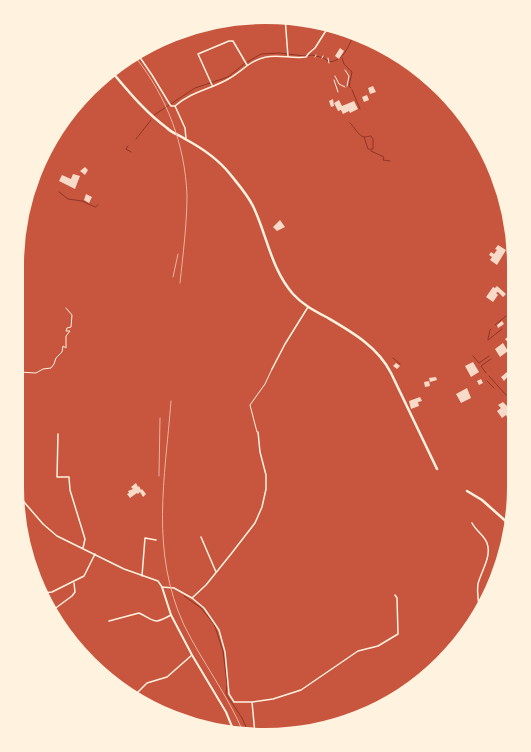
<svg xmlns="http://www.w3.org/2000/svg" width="531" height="752" font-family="Spectral,serif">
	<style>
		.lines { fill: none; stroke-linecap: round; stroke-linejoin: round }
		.stream { stroke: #8f3625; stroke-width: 1 }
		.building { fill: #f7dbc8 }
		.path { stroke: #fff3e0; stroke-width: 1 }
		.service { stroke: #fff3e0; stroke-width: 1 }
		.minor { stroke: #fff3e0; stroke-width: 1.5 }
		.tertiary { stroke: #fff3e0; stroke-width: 2 }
		.primary { stroke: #fff3e0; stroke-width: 2.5 }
		.rail { stroke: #e9b49f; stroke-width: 1 }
		.rim { fill: none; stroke: #fff3e0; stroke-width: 2 }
	</style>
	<rect width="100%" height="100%" fill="#c8553d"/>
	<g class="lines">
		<path class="stream" d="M342,58L344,64L352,72L349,86L351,88
			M352,90L360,109
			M154,115L195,88L228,77L244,64L261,54L279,53L305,56L312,55L324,58L329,62C343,61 348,48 353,36
			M350,123C355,127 357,135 364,137C367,137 369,136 371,136L373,139V149H371V151L384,157L383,160L390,161
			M364,137L368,149H370
			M136,139L151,120
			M128,146L126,149L131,152
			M59,192L68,199L82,201L95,207L98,205
			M513,268V269
			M508,315L513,310
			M495,325L506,316
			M488,339L490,330L491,329
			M488,340L502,329
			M473,356L479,363L489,356
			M393,358L400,364
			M486,373L481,366L491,359
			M489,376L506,395
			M487,381L494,388
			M184,596L201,608L214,624L223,651L227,683L226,694L242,718L249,734
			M227,732V729"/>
	</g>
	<path class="building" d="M340,48L344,51L339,59L335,56Z
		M373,86L376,92L370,94L368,88Z
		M367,95L369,100L364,102L362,97Z
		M333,99L334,106L331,107L329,101Z
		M339,100L342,106L354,101L358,109L350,113L349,111L343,114L341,110L338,111L334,103Z
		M85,167L88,170L85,175L80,171Z
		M73,174L80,176L75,189L59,181L62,175L71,179Z
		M86,194L92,197L89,203L84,200Z
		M280,220L285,227L277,231L273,227Z
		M498,245L506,250L497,265L490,260L492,257L489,255L491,252L494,254L497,250L495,249Z
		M497,286L506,294L503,297L498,292L496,293L498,295L493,302L486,297L493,287L495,288Z
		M502,321L504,324L498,328L497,325Z
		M513,333L514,350L505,339Z
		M503,343L508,351L500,357L495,349Z
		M473,362L479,372L471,377L465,366Z
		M396,363L400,366L397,369L393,366Z
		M507,372L510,374L504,381L501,377Z
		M436,377L437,380L430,382L429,378Z
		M481,379L483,383L479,385L477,381Z
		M429,381L430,386L425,387L424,382Z
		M467,388L471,398L461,403L456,394Z
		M420,397L422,401L418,402L419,406L411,409L409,401Z
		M503,402L508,407L509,406L512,413L507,417L506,415L502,418L497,411L501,408L498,405Z
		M136,483L138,487L139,486L141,490L142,489L146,494L143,497L140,492L138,494L137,493L130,498L127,494L129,493L128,491L133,489L131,487Z"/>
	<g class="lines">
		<path class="path" d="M315,57L316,55
			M322,58L323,56
			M328,58L329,63
			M345,70L349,76L347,86
			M335,76L339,84L345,87
			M334,80L338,92
			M18,372L36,373L43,369L51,368L54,364L56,358L62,352L63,346L66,348V336L70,331H66L67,328L71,327L72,315L66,308"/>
		<path class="service" d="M257,432L250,405L265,384L272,369"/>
		<path class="minor" d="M285,17L288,57
			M139,56L152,75L169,103L171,106H175
			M212,85L198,54L229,41H233L247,65
			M175,106C190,92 212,89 230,78C242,71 251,60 266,57C279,54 292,59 306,57L309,53L315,48L327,29
			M175,106L185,128L186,139
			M272,369L285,344L308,307
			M58,434L57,477H69L70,490L85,539L83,548
			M18,495L43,524L57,536L124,569L158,581L162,587L174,588L192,598L204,608L215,624L219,630L225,652L229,694L234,702H252L273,699L301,690L358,651L378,646L398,634L397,598L395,595
			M472,523C476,531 484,535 487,543C492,557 481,571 478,584C477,592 478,601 480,609
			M201,537L216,572
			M142,576L145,538L156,540
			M43,593L52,592L84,576L95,554
			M192,598L206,585L231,554L255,523L262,507L266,489V475L260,452L258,432
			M52,613L53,610L72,596L75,592L74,583
			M109,621L139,613C156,621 153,625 171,615
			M62,630L73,634L71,640
			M137,693L147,683L167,677L192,655
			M252,702L255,734"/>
		<path class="tertiary" d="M162,587L171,615L192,655L226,712L235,734"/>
		<path class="primary" d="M112,72C129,92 145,112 167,128C172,133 179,135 185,139C202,148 218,159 230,174C238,184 247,194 253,206C267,235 271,269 293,294C303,305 315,311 328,318C352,332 378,347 391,373L437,469
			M467,491L482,500L509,524"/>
		<path class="rail" d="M136,58C167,97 185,145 187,195C187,224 183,254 180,283
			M173,277L178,254
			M171,401C165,479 150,551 184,625C202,662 228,695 244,734
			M159,476L160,418"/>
	</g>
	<path d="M0 0H531V752H0ZM265 23H266A242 242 0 0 1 508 265V487A242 242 0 0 1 266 729H265A242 242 0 0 1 23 487V265A242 242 0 0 1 265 23Z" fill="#fff3e0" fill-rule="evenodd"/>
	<path class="rim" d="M265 23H266A242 242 0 0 1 508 265V487A242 242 0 0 1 266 729H265A242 242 0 0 1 23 487V265A242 242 0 0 1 265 23Z"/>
</svg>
